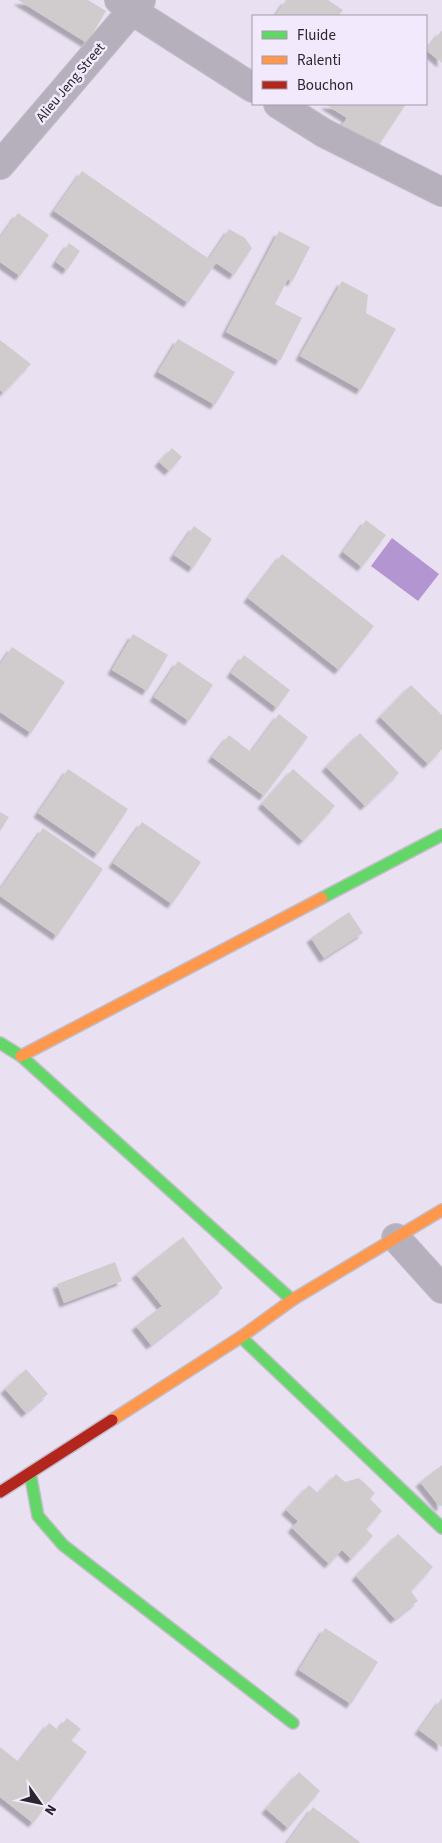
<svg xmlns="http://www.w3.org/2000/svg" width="442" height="1843" font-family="'Source Sans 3',sans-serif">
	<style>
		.water { fill: #b395d2 }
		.building { fill: #d0cccd; filter: url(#shadow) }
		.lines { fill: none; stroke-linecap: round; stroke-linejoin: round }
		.street-casing { stroke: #c3bdc9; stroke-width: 30 }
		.fast-casing { stroke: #c3bdc9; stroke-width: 14 }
		.slow-casing { stroke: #c3bdc9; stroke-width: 14 }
		.jam-casing { stroke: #c3bdc9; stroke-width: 14 }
		.street { stroke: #b6b0bd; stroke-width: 28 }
		.fast { stroke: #63d668; stroke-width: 11 }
		.slow { stroke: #ff974d; stroke-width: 11 }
		.jam { stroke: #b3261e; stroke-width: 11 }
		.labels { text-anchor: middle; stroke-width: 5; stroke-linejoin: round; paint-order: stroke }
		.street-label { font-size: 14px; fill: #2a252f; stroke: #f2eafc }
	</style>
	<defs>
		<filter id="shadow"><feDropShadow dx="-4.5" dy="4.5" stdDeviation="1" flood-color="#0004"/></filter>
	</defs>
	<rect width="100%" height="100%" fill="#e9e1f1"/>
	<path class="water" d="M392,538L439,574L418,601L371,566Z"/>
	<path class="building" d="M18,0H88L106,11L87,43Z
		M286,0H328L343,10L338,16H275Z
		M442,30V63L426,50Z
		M325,104H406L373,154L338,131L347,118Z
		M82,171L209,259L229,229L245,238L252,248L234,275L216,263L188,303L54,211Z
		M18,213L49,235L20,276L0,262V238Z
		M279,231L310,247L292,282L288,279L275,304L302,318L280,361L226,332Z
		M69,243L80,251L67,270L56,262Z
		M342,281L368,295L366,313L396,329L361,390L300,356Z
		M178,339L235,372L215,405L158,372Z
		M0,340L31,364L3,393L0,390Z
		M172,448L182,457L169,471L159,462Z
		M366,520L386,535L362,567L343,552Z
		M194,526L212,539L193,568L174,555Z
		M282,554L374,626L339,670L248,598Z
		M133,634L168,655L147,691L112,670Z
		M12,647L65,682L31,733L0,712V665Z
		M244,655L290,690L277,708L231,673Z
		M178,661L213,685L189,721L154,697Z
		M411,685L442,715V749L428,764L380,717Z
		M279,714L308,737L264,796L212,757L229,735L251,752Z
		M360,733L399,773L365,806L326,767Z
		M68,769L128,809L98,854L38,813Z
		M293,769L335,806L303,841L262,804Z
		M0,812L9,817L0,831Z
		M142,822L201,862L172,904L113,863Z
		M43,828L103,869L57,936L0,896V890Z
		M349,912L363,933L324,958L311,938Z
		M183,1237L223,1288L151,1345L136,1326L162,1306L136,1274Z
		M115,1262L122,1281L64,1303L57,1284Z
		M26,1369L48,1394L26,1413L5,1389Z
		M442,1465V1505L440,1507L420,1482Z
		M336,1474L345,1482L359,1478L375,1493L370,1499L382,1511L366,1529L373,1536L351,1559L342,1550L329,1564L292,1528L298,1521L286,1510L309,1485L318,1493Z
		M398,1534L433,1567L411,1591L418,1601L395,1619L356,1576Z
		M325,1628L378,1662L351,1704L299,1670Z
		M442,1698V1747L419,1730Z
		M67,1718L81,1729L71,1740L87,1752L33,1823L0,1797V1747L19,1762L49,1723L58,1730Z
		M299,1772L320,1791L288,1828L266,1809Z
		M313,1807L360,1842L359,1843H287Z"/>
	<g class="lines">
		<defs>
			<path id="street" d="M119,0L131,10L253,88
				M278,104L324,133L442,192
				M0,165L141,0
				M396,1238L442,1289"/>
			<path id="fast" d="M322,898L442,835
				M0,1043L21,1056L292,1300
				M241,1337L442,1528
				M30,1473L38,1516L63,1545L293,1723"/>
			<path id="slow" d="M21,1056L322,898
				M112,1420L241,1337L292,1300L442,1210"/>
			<path id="jam" d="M0,1492L112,1420"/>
		</defs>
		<use href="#street" class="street-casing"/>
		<use href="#fast" class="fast-casing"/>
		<use href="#slow" class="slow-casing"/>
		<use href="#jam" class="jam-casing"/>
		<use href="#street" class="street"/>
		<use href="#fast" class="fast"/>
		<use href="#slow" class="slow"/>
		<use href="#jam" class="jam"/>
	</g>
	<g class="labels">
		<g class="street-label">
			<text transform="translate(70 82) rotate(-50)" y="5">Alieu Jeng Street</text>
		</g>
	</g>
	<rect x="252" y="15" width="175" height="90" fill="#f2eafc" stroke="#a29baa"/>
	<rect x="262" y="31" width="25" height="8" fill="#63d668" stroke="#a29baa"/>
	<text x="297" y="40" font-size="15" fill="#2a252f">Fluide</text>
	<rect x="262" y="56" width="25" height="8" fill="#ff974d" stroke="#a29baa"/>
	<text x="297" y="65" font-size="15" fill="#2a252f">Ralenti</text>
	<rect x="262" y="81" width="25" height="8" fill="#b3261e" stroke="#a29baa"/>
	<text x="297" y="90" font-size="15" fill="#2a252f">Bouchon</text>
	<g transform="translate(40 1803) rotate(123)" stroke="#f2eafc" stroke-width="4" paint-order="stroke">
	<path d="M0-4L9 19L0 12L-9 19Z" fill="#2a252f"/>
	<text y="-8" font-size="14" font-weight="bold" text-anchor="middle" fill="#2a252f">N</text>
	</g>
</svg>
